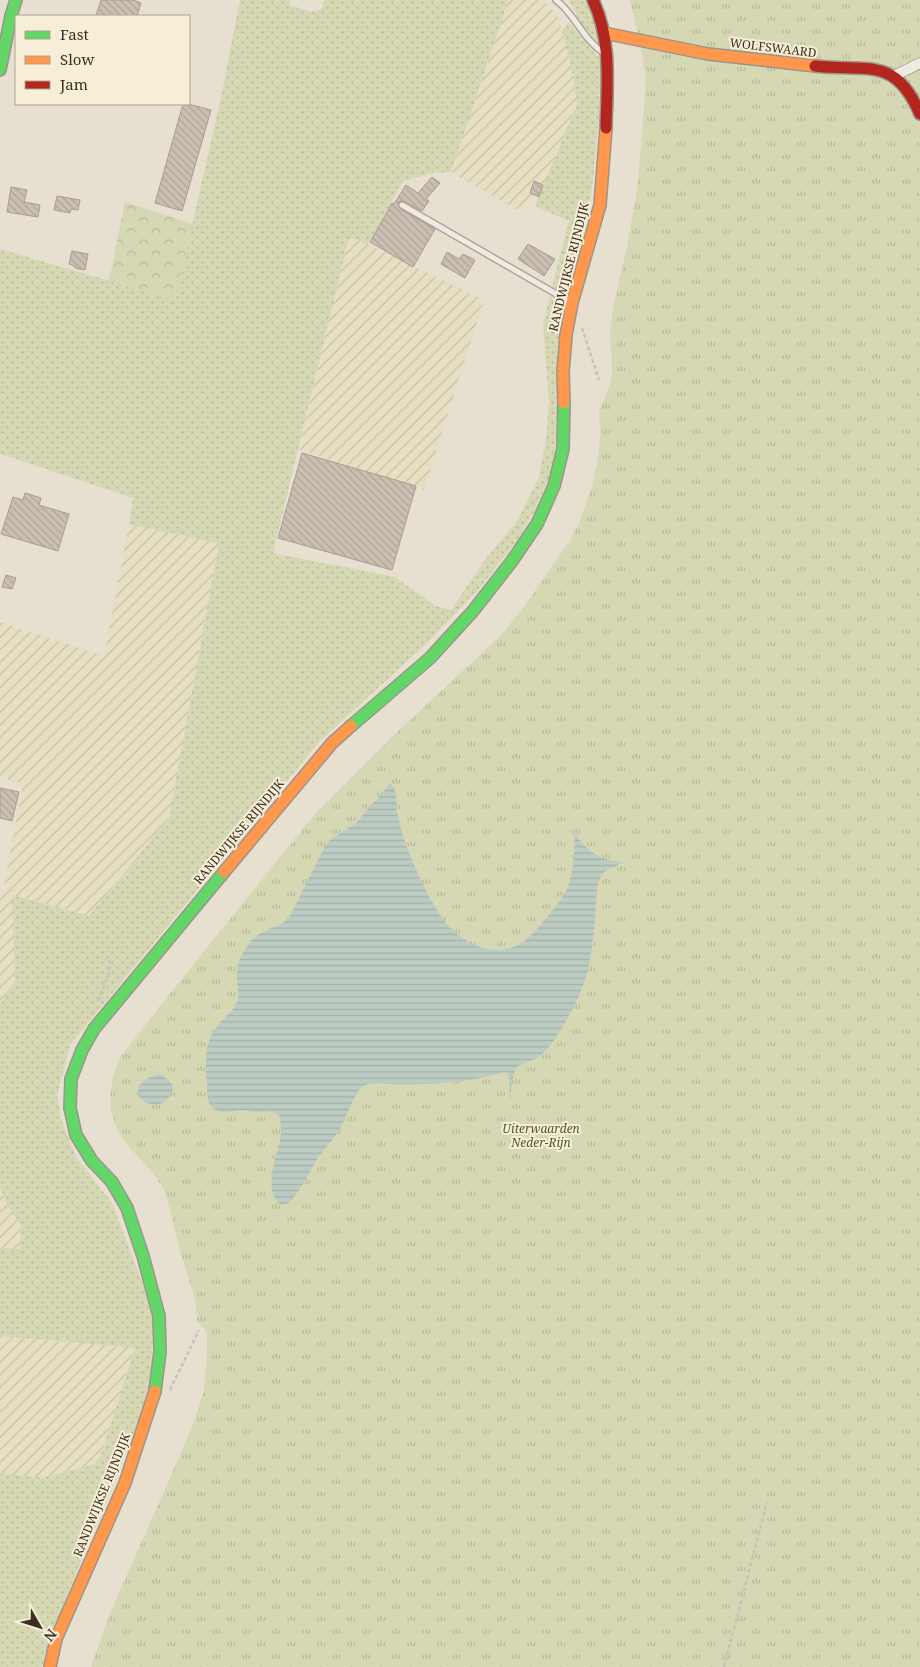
<svg xmlns="http://www.w3.org/2000/svg" width="920" height="1667" font-family="'Noto Serif',serif">
	<style>
		.farmland { fill: url(#farmland-furrows) }
		.grass { fill: url(#grass-dots) }
		.forest { fill: url(#forest-crowns) }
		.park { fill: url(#park-tufts) }
		.water { fill: url(#water-rules) }
		.building { fill: url(#building-back-hatch); stroke: #a89c90 }
		.lines { fill: none; stroke-linecap: round; stroke-linejoin: round }
		.lane-casing { stroke: #ada599; stroke-width: 8 }
		.street-casing { stroke: #ada599; stroke-width: 12 }
		.fast-casing { stroke: #9c958a; stroke-width: 14 }
		.slow-casing { stroke: #9c958a; stroke-width: 14 }
		.jam-casing { stroke: #9c958a; stroke-width: 14 }
		.path { stroke: #c8c2b9; stroke-width: 2.5; stroke-dasharray: 4 2.5; stroke-linecap: butt }
		.lane { stroke: #efebe3; stroke-width: 5 }
		.street { stroke: #efebe3; stroke-width: 10 }
		.fast { stroke: #63d668; stroke-width: 11 }
		.slow { stroke: #ff974d; stroke-width: 11 }
		.jam { stroke: #b3261e; stroke-width: 11 }
		.labels { text-anchor: middle; stroke-width: 4; stroke-linejoin: round; paint-order: stroke }
		.street-label { font-size: 12px; fill: #3d2e20; stroke: #f7eed8 }
		.park-label { font-size: 12px; font-style: italic; fill: #4d5a26; stroke: #f7eed8 }
	</style>
	<defs>
		<pattern id="farmland-furrows" width="10" height="10" patternUnits="userSpaceOnUse" patternTransform="scale(1.25)"><rect width="10" height="10" fill="#e6dfc2"/><path d="M-1 1l2-2M0 10L10 0M9 11l2-2" fill="none" stroke="#c6c0a6"/></pattern>
		<pattern id="grass-dots" width="8" height="8" patternUnits="userSpaceOnUse" patternTransform="scale(1.25)"><rect width="8" height="8" fill="#d6d7b3"/><path d="M2 2h.1M6 6h.1" fill="none" stroke="#b9b99a" stroke-width="1.8" stroke-linecap="round"/></pattern>
		<pattern id="forest-crowns" width="20" height="18" patternUnits="userSpaceOnUse" patternTransform="scale(1.25)"><rect width="20" height="18" fill="#d6d7b3"/><path d="M2 6a3 3 0 1 1 6 0M12 15a3 3 0 1 1 6 0" fill="none" stroke="#b9b99a"/></pattern>
		<pattern id="park-tufts" width="24" height="20" patternUnits="userSpaceOnUse" patternTransform="scale(1.25)"><rect width="24" height="20" fill="#d6d7b3"/><path d="M3 7l-1-3M5 7V3M7 7l1-3M15 17l-1-3M17 17v-4M19 17l1-3" fill="none" stroke="#b9b99a"/></pattern>
		<pattern id="water-rules" width="6" height="5" patternUnits="userSpaceOnUse" patternTransform="scale(1.25)"><rect width="6" height="5" fill="#bcccc2"/><path d="M0 2.5h6" fill="none" stroke="#a2b0a6"/></pattern>
		<pattern id="building-back-hatch" width="6" height="6" patternUnits="userSpaceOnUse" patternTransform="scale(1.25)"><rect width="6" height="6" fill="#cbbfb2"/><path d="M-1 5l2 2M0 0l6 6M5-1l2 2" fill="none" stroke="#afa499"/></pattern>
	</defs>
	<rect width="100%" height="100%" fill="#e7e0d1"/>
	<path class="farmland" d="M508,0H544L559,19L573,76L577,105L543,188L526,202L523,208L516,209L451,172L499,29Z
		M349,237L368,244L484,300L424,490L298,449Z
		M129,524L219,543L169,818L89,916L13,895L15,981L0,1005V891L3,892L23,784L0,777V622L104,656Z
		M0,1187L7,1205L21,1226L20,1249L0,1248Z
		M0,1336L135,1348L101,1455L95,1464L44,1478L0,1473Z"/>
	<path class="grass" d="M240,0H290L289,5L311,12L322,9L324,0H508L499,29L451,172L432,173L403,181L368,244L349,237L273,553L395,577L436,606L451,610L485,560L517,521L539,477L546,439L549,402L543,324L550,296L563,311L557,351L558,423L554,465L537,506L519,538L480,588L430,640L319,742L70,1045L57,1095L61,1119L76,1157L112,1203L147,1295L153,1323L152,1352L151,1372L146,1397L137,1424L114,1483L77,1571L53,1632L42,1667H0V1473L44,1478L95,1464L101,1455L135,1348L0,1336V1248L20,1249L21,1226L7,1205L0,1187V1005L15,981L12,895L89,916L169,818L219,543L129,524L133,498L0,454V249L175,300L219,107Z
		M569,0H587L594,18L599,43L595,42L575,16L577,14Z
		M569,22L600,59L599,119L593,180L588,215L569,286L559,290L552,287L569,221L535,206L577,105L573,76L562,30Z"/>
	<path class="forest" d="M125,202L193,224L175,300L109,281Z"/>
	<path class="park" d="M630,0H920V1667H91L110,1613L170,1478L194,1422L204,1390L207,1352V1333L197,1320L196,1303L179,1247L166,1194C158,1177 144,1163 131,1149C105,1122 106,1088 121,1056L185,975L314,815L391,738L501,635L526,604L570,540L579,523L592,487L599,452L600,434L599,411L608,390L611,380L612,370L610,332L614,303L626,251L637,189L643,124L646,76L642,62H644Z"/>
	<path class="water" d="M390,784C393,786 394,786 395,790C397,797 396,805 397,812C399,822 402,832 405,842C414,866 430,903 446,923C465,945 496,960 523,942C533,935 541,924 549,915C556,906 564,897 568,887C574,871 574,851 575,834C589,853 601,861 624,862L604,872L598,881C594,920 595,966 576,1002C567,1019 555,1043 540,1056C533,1061 522,1062 516,1068C512,1073 511,1095 510,1102L509,1077L507,1073L504,1072C467,1083 430,1085 392,1084C383,1084 369,1081 362,1087C356,1091 345,1119 341,1127C335,1138 325,1148 318,1158C311,1168 297,1200 286,1204C282,1206 279,1204 276,1200C264,1182 279,1153 281,1134C281,1127 281,1121 279,1115C268,1109 264,1113 253,1112C249,1111 246,1110 242,1110C233,1111 221,1115 213,1108C206,1102 207,1091 207,1083C205,1064 204,1044 216,1028C222,1019 233,1012 237,1002C240,994 237,987 237,979C236,964 242,953 251,941C261,929 278,929 289,918L327,842L355,824Z
		M160,1074C166,1078 176,1084 172,1092C157,1124 111,1086 160,1074Z"/>
	<path class="building" d="M101,0H133L141,3L137,16H96Z
		M183,104H188L211,110L182,211L155,203Z
		M432,177L440,183L426,199L429,201L422,211L404,201H400L398,205L400,209L435,229L413,267L370,242L392,203L394,204L406,185L418,193Z
		M534,181L543,185L539,197L530,193Z
		M11,187L27,190L24,202L40,205L38,217L7,212Z
		M57,196L80,200L78,210L71,209L70,213L54,210Z
		M528,244L555,259L544,276L518,259Z
		M72,251L88,254L85,270L75,268V266L69,264Z
		M447,252L459,259L463,254L475,260L465,278L441,264Z
		M302,453L416,486L392,570L278,538Z
		M25,493L41,498L39,505L69,514L58,551L1,534L13,497L23,500Z
		M6,575L16,578L12,589L2,587Z
		M0,788L19,792L12,821L0,818Z"/>
	<g class="lines">
		<defs>
			<path id="lane" d="M556,0C576,15 582,39 605,54
				M402,205L570,302"/>
			<path id="street" d="M894,76L920,63"/>
			<path id="fast" d="M0,70L11,16L16,0
				M351,726L430,658L473,611L512,561L537,524L554,486L563,449L564,403
				M155,1391L160,1352L159,1316L143,1256L127,1208L112,1182L92,1161L76,1135L70,1108L71,1079L82,1050L94,1029L224,872"/>
			<path id="slow" d="M604,33L708,54L815,66
				M564,403L563,372L566,335L572,303L600,205L606,128
				M224,872L332,743L351,726
				M50,1667L56,1639L125,1483L155,1391"/>
			<path id="jam" d="M593,0C612,41 607,84 606,128
				M815,66C866,72 895,55 920,114"/>
		</defs>
		<use href="#lane" class="lane-casing"/>
		<use href="#street" class="street-casing"/>
		<use href="#fast" class="fast-casing"/>
		<use href="#slow" class="slow-casing"/>
		<use href="#jam" class="jam-casing"/>
		<path class="path" d="M582,328L599,380
			M98,1001L109,973L110,960
			M170,1390L199,1330
			M724,1667L767,1502"/>
		<use href="#lane" class="lane"/>
		<use href="#street" class="street"/>
		<use href="#fast" class="fast"/>
		<use href="#slow" class="slow"/>
		<use href="#jam" class="jam"/>
	</g>
	<g class="labels">
		<g class="street-label">
			<text transform="translate(773 48) rotate(7)" y="4">WOLFSWAARD</text>
			<text transform="translate(569 267) rotate(-76)" y="4">RANDWIJKSE RIJNDIJK</text>
			<text transform="translate(239 832) rotate(-50)" y="4">RANDWIJKSE RIJNDIJK</text>
			<text transform="translate(102 1495) rotate(-68)" y="4">RANDWIJKSE RIJNDIJK</text>
		</g>
		<g class="park-label">
			<text x="541" y="1133">Uiterwaarden<tspan x="541" dy="14">Neder-Rijn</tspan></text>
		</g>
	</g>
	<rect x="15" y="15" width="175" height="90" fill="#f7eed8" stroke="#ada18e"/>
	<rect x="25" y="31" width="25" height="8" fill="#63d668" stroke="#ada18e"/>
	<text x="60" y="40" font-size="15" fill="#3d2e20">Fast</text>
	<rect x="25" y="56" width="25" height="8" fill="#ff974d" stroke="#ada18e"/>
	<text x="60" y="65" font-size="15" fill="#3d2e20">Slow</text>
	<rect x="25" y="81" width="25" height="8" fill="#b3261e" stroke="#ada18e"/>
	<text x="60" y="90" font-size="15" fill="#3d2e20">Jam</text>
	<g transform="translate(40 1627) rotate(129)" stroke="#f7eed8" stroke-width="4" paint-order="stroke">
	<path d="M0-4L9 19L0 12L-9 19Z" fill="#3d2e20"/>
	<text y="-8" font-size="14" font-weight="bold" text-anchor="middle" fill="#3d2e20">N</text>
	</g>
</svg>
